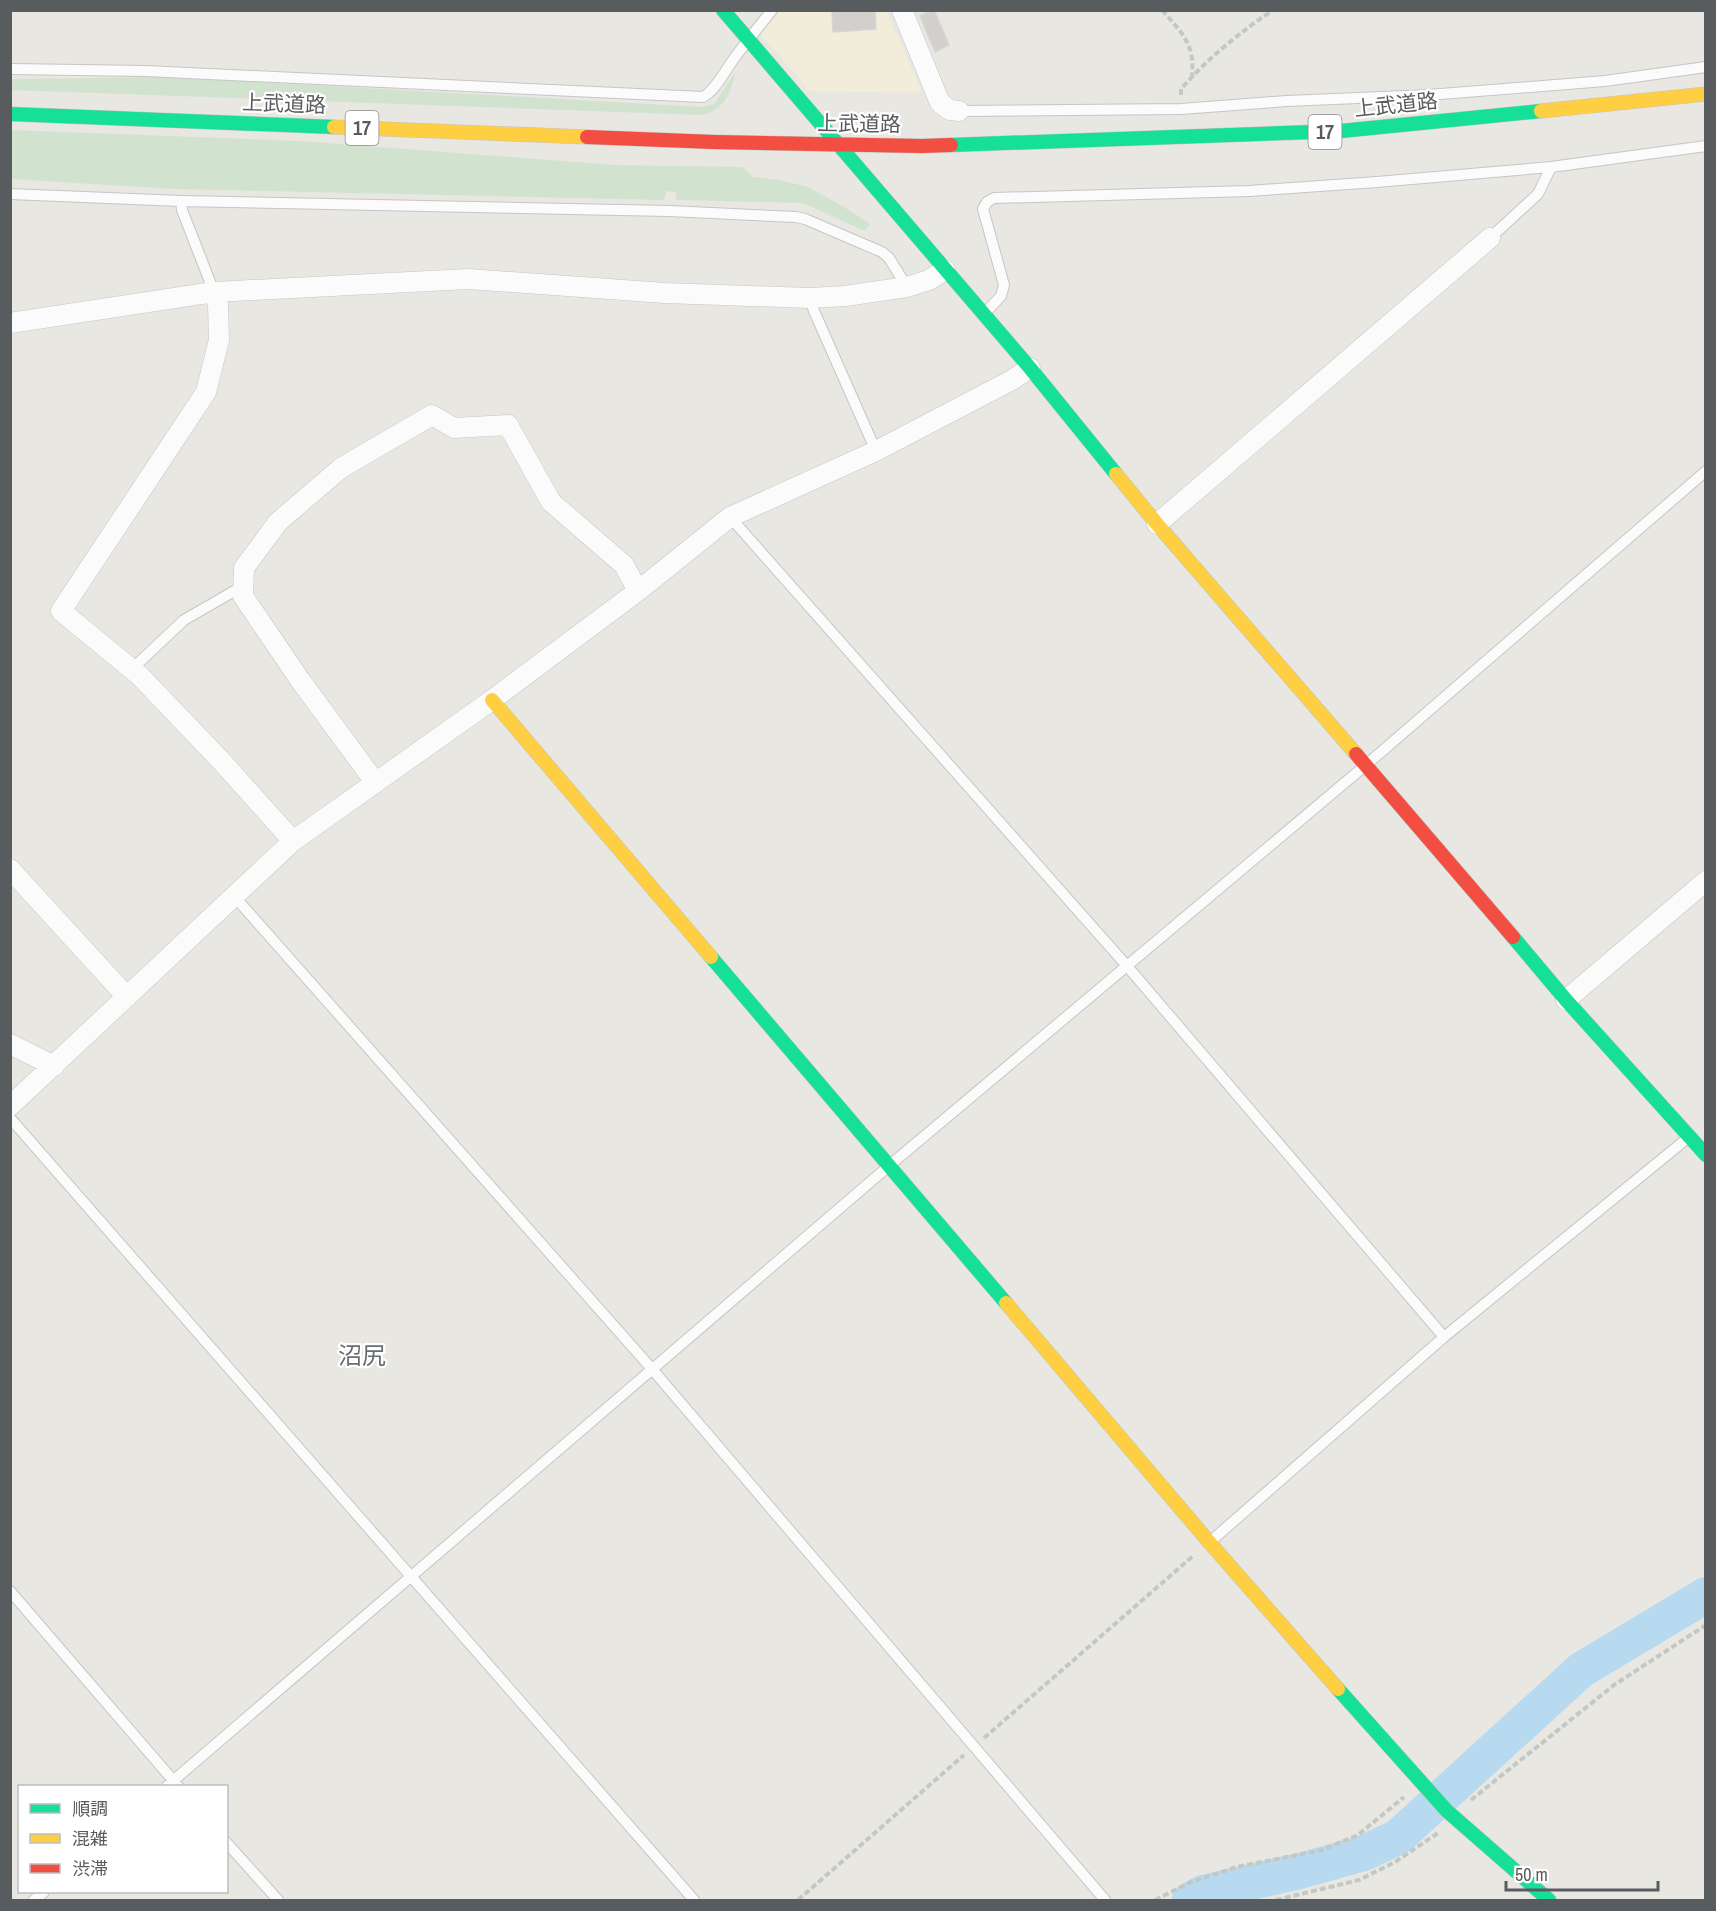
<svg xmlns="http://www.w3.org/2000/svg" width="1716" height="1911" font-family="'Archivo Narrow','Noto Sans JP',sans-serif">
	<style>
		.commercial { fill: #f2ecdb }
		.green { fill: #d1e3ce }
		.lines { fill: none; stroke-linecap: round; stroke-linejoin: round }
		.river { stroke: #b8daf1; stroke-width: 36 }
		.building { fill: #d2d0cd; stroke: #d7d5d2; stroke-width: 1.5 }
		.lane-casing { stroke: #c5c6c5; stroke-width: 12 }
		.street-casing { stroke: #c5c6c5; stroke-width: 21 }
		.fast-casing { stroke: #c4c5c4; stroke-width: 15 }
		.slow-casing { stroke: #c4c5c4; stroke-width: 15 }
		.jam-casing { stroke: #c4c5c4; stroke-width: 15 }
		.path { stroke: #c3c8c5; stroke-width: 4; stroke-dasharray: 6 3; stroke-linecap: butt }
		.lane { stroke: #fcfbfb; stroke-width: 10 }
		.street { stroke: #fcfbfb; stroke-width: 20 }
		.fast { stroke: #16e098; stroke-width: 14 }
		.slow { stroke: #ffcf43; stroke-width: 14 }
		.jam { stroke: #f24e42; stroke-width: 14 }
		.labels { text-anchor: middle; stroke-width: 4.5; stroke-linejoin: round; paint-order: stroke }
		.shield { fill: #fff; stroke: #8b8d8f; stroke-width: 1.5 }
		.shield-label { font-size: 20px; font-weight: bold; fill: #595c5f }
		.street-label { font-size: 21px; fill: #595c5f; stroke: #fff }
		.quarter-label { font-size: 24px; fill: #6a6e71; stroke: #fff }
	</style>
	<rect width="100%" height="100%" fill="#e8e7e2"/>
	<path class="commercial" d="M778,11H886L921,90L916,93L810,91L759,32Z"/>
	<path class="green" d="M735,73C731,94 724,110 702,115L11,90V79L172,77L702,107L714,104Z
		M10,130L300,141L615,165L742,167L753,177L779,180L808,187L844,207L870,224L865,231L803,203L676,200V192L666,191L664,200L174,189L11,179Z"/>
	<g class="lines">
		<path class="river" d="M1190,1900L1203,1893L1300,1871L1364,1853L1398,1837L1581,1670L1706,1595"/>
	</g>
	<path class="building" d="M832,10H875L876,29L833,32Z
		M934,10L949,45L935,52L920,16Z"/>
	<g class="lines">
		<defs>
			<path id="lane" d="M10,69L146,71L703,97C715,91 725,71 733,60C745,43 759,27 772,10
				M959,111L1181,109L1287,101L1428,95L1605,81L1706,67
				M10,194L181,201L669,211L796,217L805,219L882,252L889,258L907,287
				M181,201L182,210L214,292
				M1490,238L1538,194L1551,167
				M810,298L814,311L876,451
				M984,314L1001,296L1004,285L983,209L987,202L994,198L1249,191L1377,182L1551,167L1706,146
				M730,517L1127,966L1444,1337
				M132,669L184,620L243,586
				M234,896L652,1369L1105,1900
				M10,1118L694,1900
				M1211,1541L1444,1337L1689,1137
				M10,1591L178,1786
				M167,1786L890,1165L1366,765L1706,471
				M226,1842L278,1900
				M34,1900L44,1892"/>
			<path id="street" d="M902,10L940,103L950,110L959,111
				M214,292L218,305L219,340L206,392L61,611L140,676L225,765L293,841
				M10,323L214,292L468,279L665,293L810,298L845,296L907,287L929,280L945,270
				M1157,524L1490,238
				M375,782L300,680L243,596L244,568L278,522L341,468L432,415L454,428L508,425L551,502L624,565L638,591
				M10,869L127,997
				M1566,1000L1706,881
				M10,1044L54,1066
				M10,1106L293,841L492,700L638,591L730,517L876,451L1012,380L1030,368"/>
			<path id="fast" d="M723,10L1030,368L1116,474
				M10,114L334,127
				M951,145L1341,131L1541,111
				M1513,937L1566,1000L1706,1155
				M711,957L1006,1303
				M1338,1689L1447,1811L1549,1900"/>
			<path id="slow" d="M1541,111L1706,94
				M334,127L587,137
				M1116,474L1157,524L1356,754
				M492,700L711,957
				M1006,1303L1209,1542L1338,1689"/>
			<path id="jam" d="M587,137L714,142L922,146L951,145
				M1356,754L1513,937"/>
		</defs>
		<use href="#lane" class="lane-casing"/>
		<use href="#street" class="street-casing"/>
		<use href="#fast" class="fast-casing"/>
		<use href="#slow" class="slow-casing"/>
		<use href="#jam" class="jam-casing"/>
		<path class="path" d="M1162,10C1182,33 1195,44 1192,76
			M1181,95V89C1208,58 1239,33 1273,10
			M984,1738L1193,1556
			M1471,1800L1614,1685L1706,1625
			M798,1900L964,1755
			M1155,1900L1191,1882L1237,1867L1322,1850L1358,1835L1404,1797
			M1276,1900L1359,1880L1395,1862L1438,1833"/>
		<use href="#lane" class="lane"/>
		<use href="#street" class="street"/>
		<use href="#fast" class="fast"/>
		<use href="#slow" class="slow"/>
		<use href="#jam" class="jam"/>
	</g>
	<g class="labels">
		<g class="shield">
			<rect x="345.5" y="111" width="33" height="34" rx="4.5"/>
			<rect x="1308.5" y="115" width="33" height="34" rx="4.5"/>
		</g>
		<g class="shield-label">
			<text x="362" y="135">17</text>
			<text x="1325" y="139">17</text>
		</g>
		<g class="street-label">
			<text transform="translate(284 104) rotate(2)" y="7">上武道路</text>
			<text transform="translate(1396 105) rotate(-6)" y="7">上武道路</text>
			<text transform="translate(859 124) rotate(1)" y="7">上武道路</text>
		</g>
		<g class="quarter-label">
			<text x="362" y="1364">沼尻</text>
		</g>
	</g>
	<rect width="1716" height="1911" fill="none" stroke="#595c5f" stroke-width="24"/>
	<rect x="18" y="1785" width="210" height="108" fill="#ffffff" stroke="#bdbebf" stroke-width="1.5"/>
	<rect x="30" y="1804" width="30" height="9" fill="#16e098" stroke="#bdbebf" stroke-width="1.5"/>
	<text x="72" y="1815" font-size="18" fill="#595c5f">順調</text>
	<rect x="30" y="1834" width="30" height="9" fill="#ffcf43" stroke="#bdbebf" stroke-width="1.5"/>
	<text x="72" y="1845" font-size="18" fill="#595c5f">混雑</text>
	<rect x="30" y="1864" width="30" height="9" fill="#f24e42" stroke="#bdbebf" stroke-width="1.5"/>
	<text x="72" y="1875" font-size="18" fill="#595c5f">渋滞</text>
	<path d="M1506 1881v9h152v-9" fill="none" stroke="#595c5f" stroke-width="3"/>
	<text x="1515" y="1881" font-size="18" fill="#595c5f" stroke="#ffffff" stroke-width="4.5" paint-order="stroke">50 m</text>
</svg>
